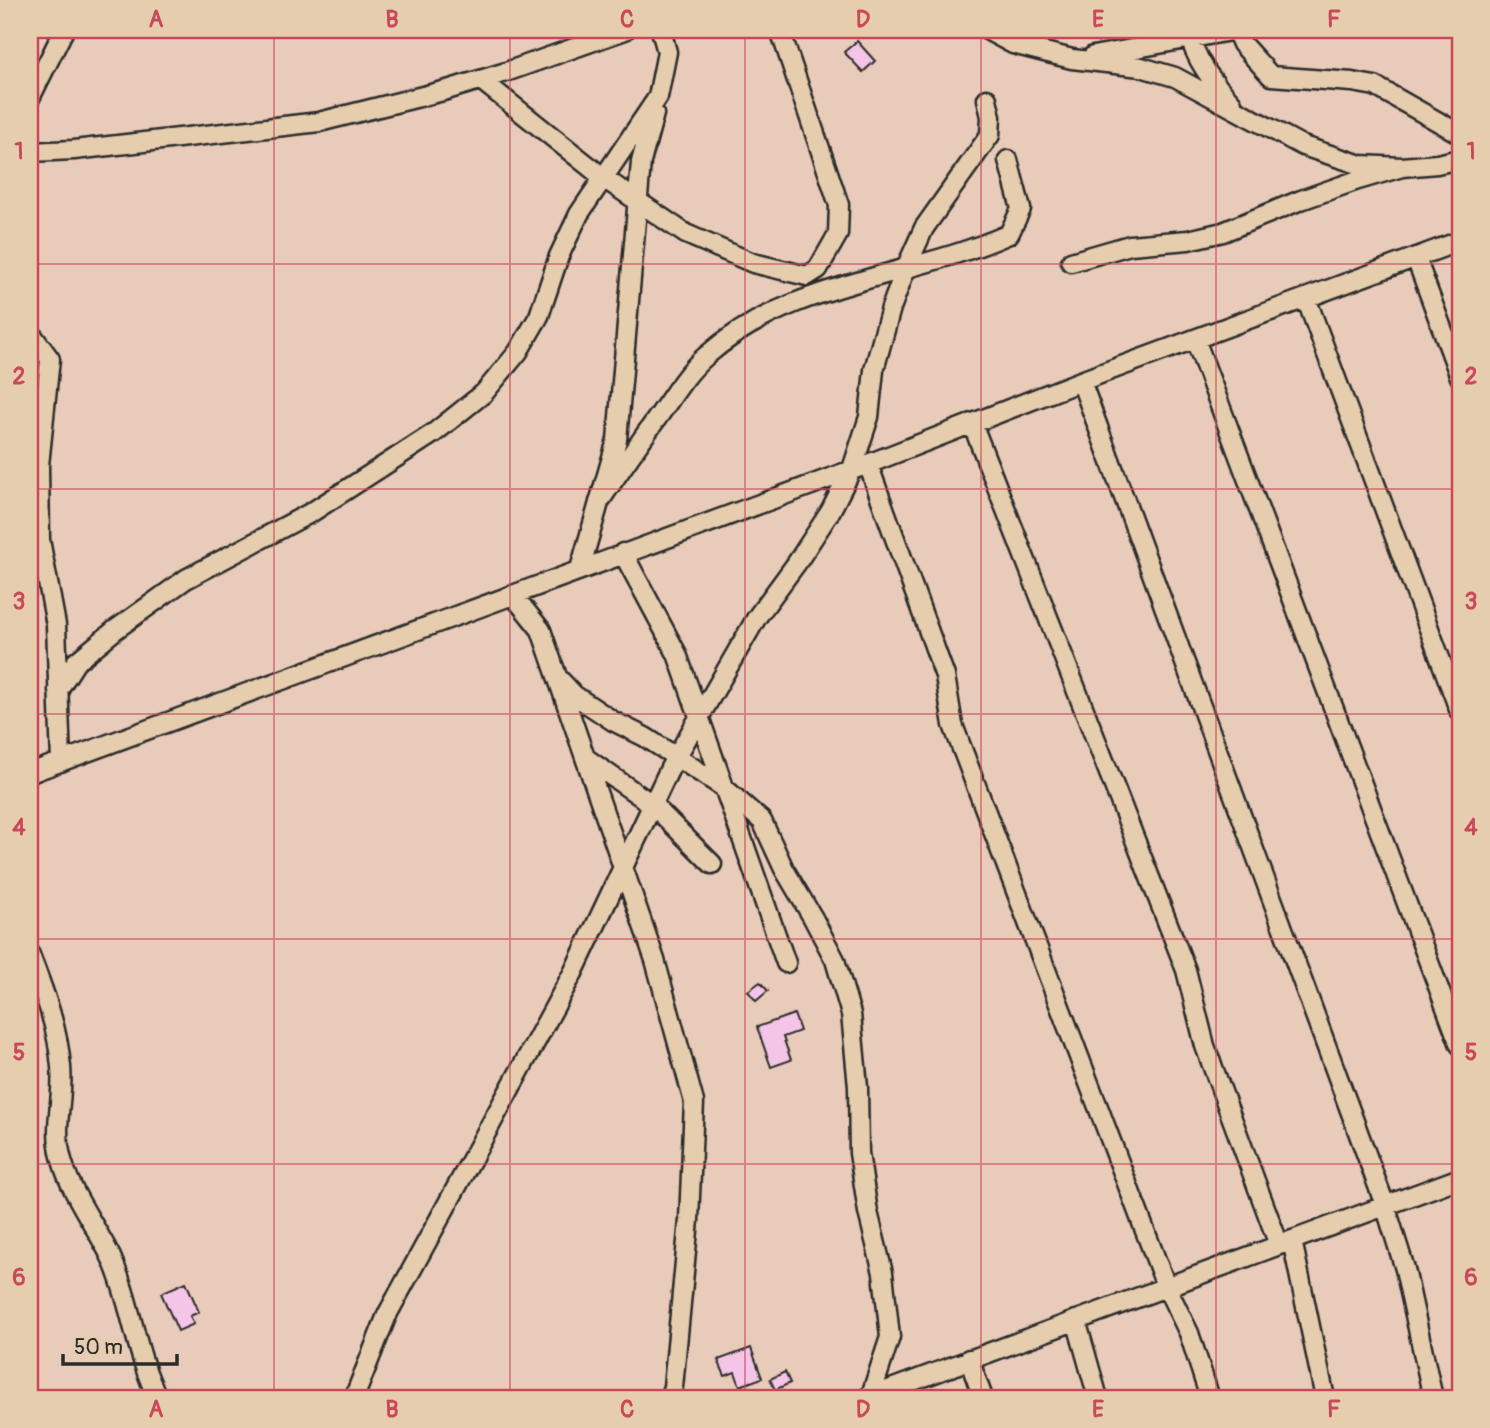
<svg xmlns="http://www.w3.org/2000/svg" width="1490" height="1428" font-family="Pangolin,sans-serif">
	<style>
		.building { fill: #f5c5e8; stroke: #2b2b2b; stroke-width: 2 }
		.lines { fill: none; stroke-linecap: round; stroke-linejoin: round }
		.minor-casing { stroke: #2b2b2b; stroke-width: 23 }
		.minor { stroke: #e6cdae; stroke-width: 18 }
		.grid { fill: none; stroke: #c94859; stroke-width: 2; stroke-opacity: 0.55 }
		.neatline { fill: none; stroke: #c94859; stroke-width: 2.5 }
		.grid-label { font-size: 23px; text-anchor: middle; font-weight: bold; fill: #c94859 }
	</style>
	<rect width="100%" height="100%" fill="#e9cbba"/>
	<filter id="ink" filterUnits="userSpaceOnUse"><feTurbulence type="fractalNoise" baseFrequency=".0143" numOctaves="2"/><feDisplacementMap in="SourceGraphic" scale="14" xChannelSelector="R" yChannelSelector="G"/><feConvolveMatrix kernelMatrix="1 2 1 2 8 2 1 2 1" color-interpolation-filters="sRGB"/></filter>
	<g filter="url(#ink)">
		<path class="building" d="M857,41L875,61L863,72L844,52Z
			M760,982L768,991L756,1001L748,991Z
			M794,1014L800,1031L783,1037L791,1060L771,1067L757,1027Z
			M186,1282L199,1312L190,1316L194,1324L178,1331L161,1293Z
			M751,1348L762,1378L740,1386L735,1372L725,1376L718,1360Z
			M785,1372L790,1383L775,1390L770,1379Z"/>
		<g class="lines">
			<defs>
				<path id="minor" d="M987,30L1013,44L1072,59L1141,67L1175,77L1303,146L1361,165L1402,167
					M1188,30C1195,60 1211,80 1232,103
					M1093,56L1236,30L1242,44L1271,76L1352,82L1375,86L1460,134
					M481,80L605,179L686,234L753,263L807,276L818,269L838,234L839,205L780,30
					M30,98L64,30
					M30,152L74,150L319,122L447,90L506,72L625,30
					M1416,258L1460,377
					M1071,262L1130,245L1188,240L1223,232L1301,200L1358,180L1402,167L1437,164L1460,159
					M1306,298L1460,712
					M30,332L50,359L39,465L40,540L56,625L61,762
					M1195,339L1460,1045
					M1081,381L1385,1205L1405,1269L1433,1398
					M972,423L1186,970L1205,1046L1279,1245
					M868,464L945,676L953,725L1166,1286L1189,1333L1210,1398
					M599,502C619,472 639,443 660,414C674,394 687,372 706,356C791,281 910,278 1009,234L1021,209L1008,160
					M623,553L677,654L786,963
					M580,569L617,440L641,162L654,114
					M513,595L541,630L655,960L694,1102L689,1220L673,1387L669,1398
					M558,678L574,695L613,721L645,737L723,787L762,821L784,869L813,918L835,960L851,1014L858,1087L859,1153L868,1212L883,1273L890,1337L870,1398
					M58,690L76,662L115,630L186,579L312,512L434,433L484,393L518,352L539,316L559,256L579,214L658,97L667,52L661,30
					M587,759L653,805L712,864
					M30,773L868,464L1081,381L1460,241
					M30,955C44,992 58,1027 61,1067C64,1095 54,1124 60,1152C68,1191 94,1222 111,1257C132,1303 135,1354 158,1398
					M1292,1240L1325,1398
					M1076,1320L1098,1398
					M969,1359L983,1398
					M354,1398L387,1315L573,973L670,768L757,617L796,564L830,512L852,469L869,417L874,370L891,308L906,268L924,228L990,135L991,117L987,99
					M867,1398L1460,1178"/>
			</defs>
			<use href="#minor" class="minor-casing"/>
			<use href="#minor" class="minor"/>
		</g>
	</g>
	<path class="grid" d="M274,30V1398M510,30V1398M745,30V1398M981,30V1398M1216,30V1398M30,264H1460M30,489H1460M30,714H1460M30,939H1460M30,1164H1460"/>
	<rect width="1490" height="1428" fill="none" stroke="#e6cdae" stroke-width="77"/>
	<path d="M63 1354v10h114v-10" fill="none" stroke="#2b2b2b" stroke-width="3.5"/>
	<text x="74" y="1354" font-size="21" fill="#2b2b2b" stroke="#e6cdae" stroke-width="5" paint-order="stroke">50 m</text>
	<rect x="38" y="38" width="1414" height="1352" class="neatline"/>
	<g class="grid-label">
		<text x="156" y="27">A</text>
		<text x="392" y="27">B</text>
		<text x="627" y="27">C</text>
		<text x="863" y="27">D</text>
		<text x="1098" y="27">E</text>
		<text x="1334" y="27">F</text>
		<text x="19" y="159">1</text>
		<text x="1471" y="159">1</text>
		<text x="19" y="384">2</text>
		<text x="1471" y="384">2</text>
		<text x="19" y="609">3</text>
		<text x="1471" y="609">3</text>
		<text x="19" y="835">4</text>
		<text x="1471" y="835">4</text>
		<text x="19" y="1060">5</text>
		<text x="1471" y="1060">5</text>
		<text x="19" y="1285">6</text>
		<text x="1471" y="1285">6</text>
		<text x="156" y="1417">A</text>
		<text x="392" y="1417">B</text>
		<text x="627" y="1417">C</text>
		<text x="863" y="1417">D</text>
		<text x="1098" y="1417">E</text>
		<text x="1334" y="1417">F</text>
	</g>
</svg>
